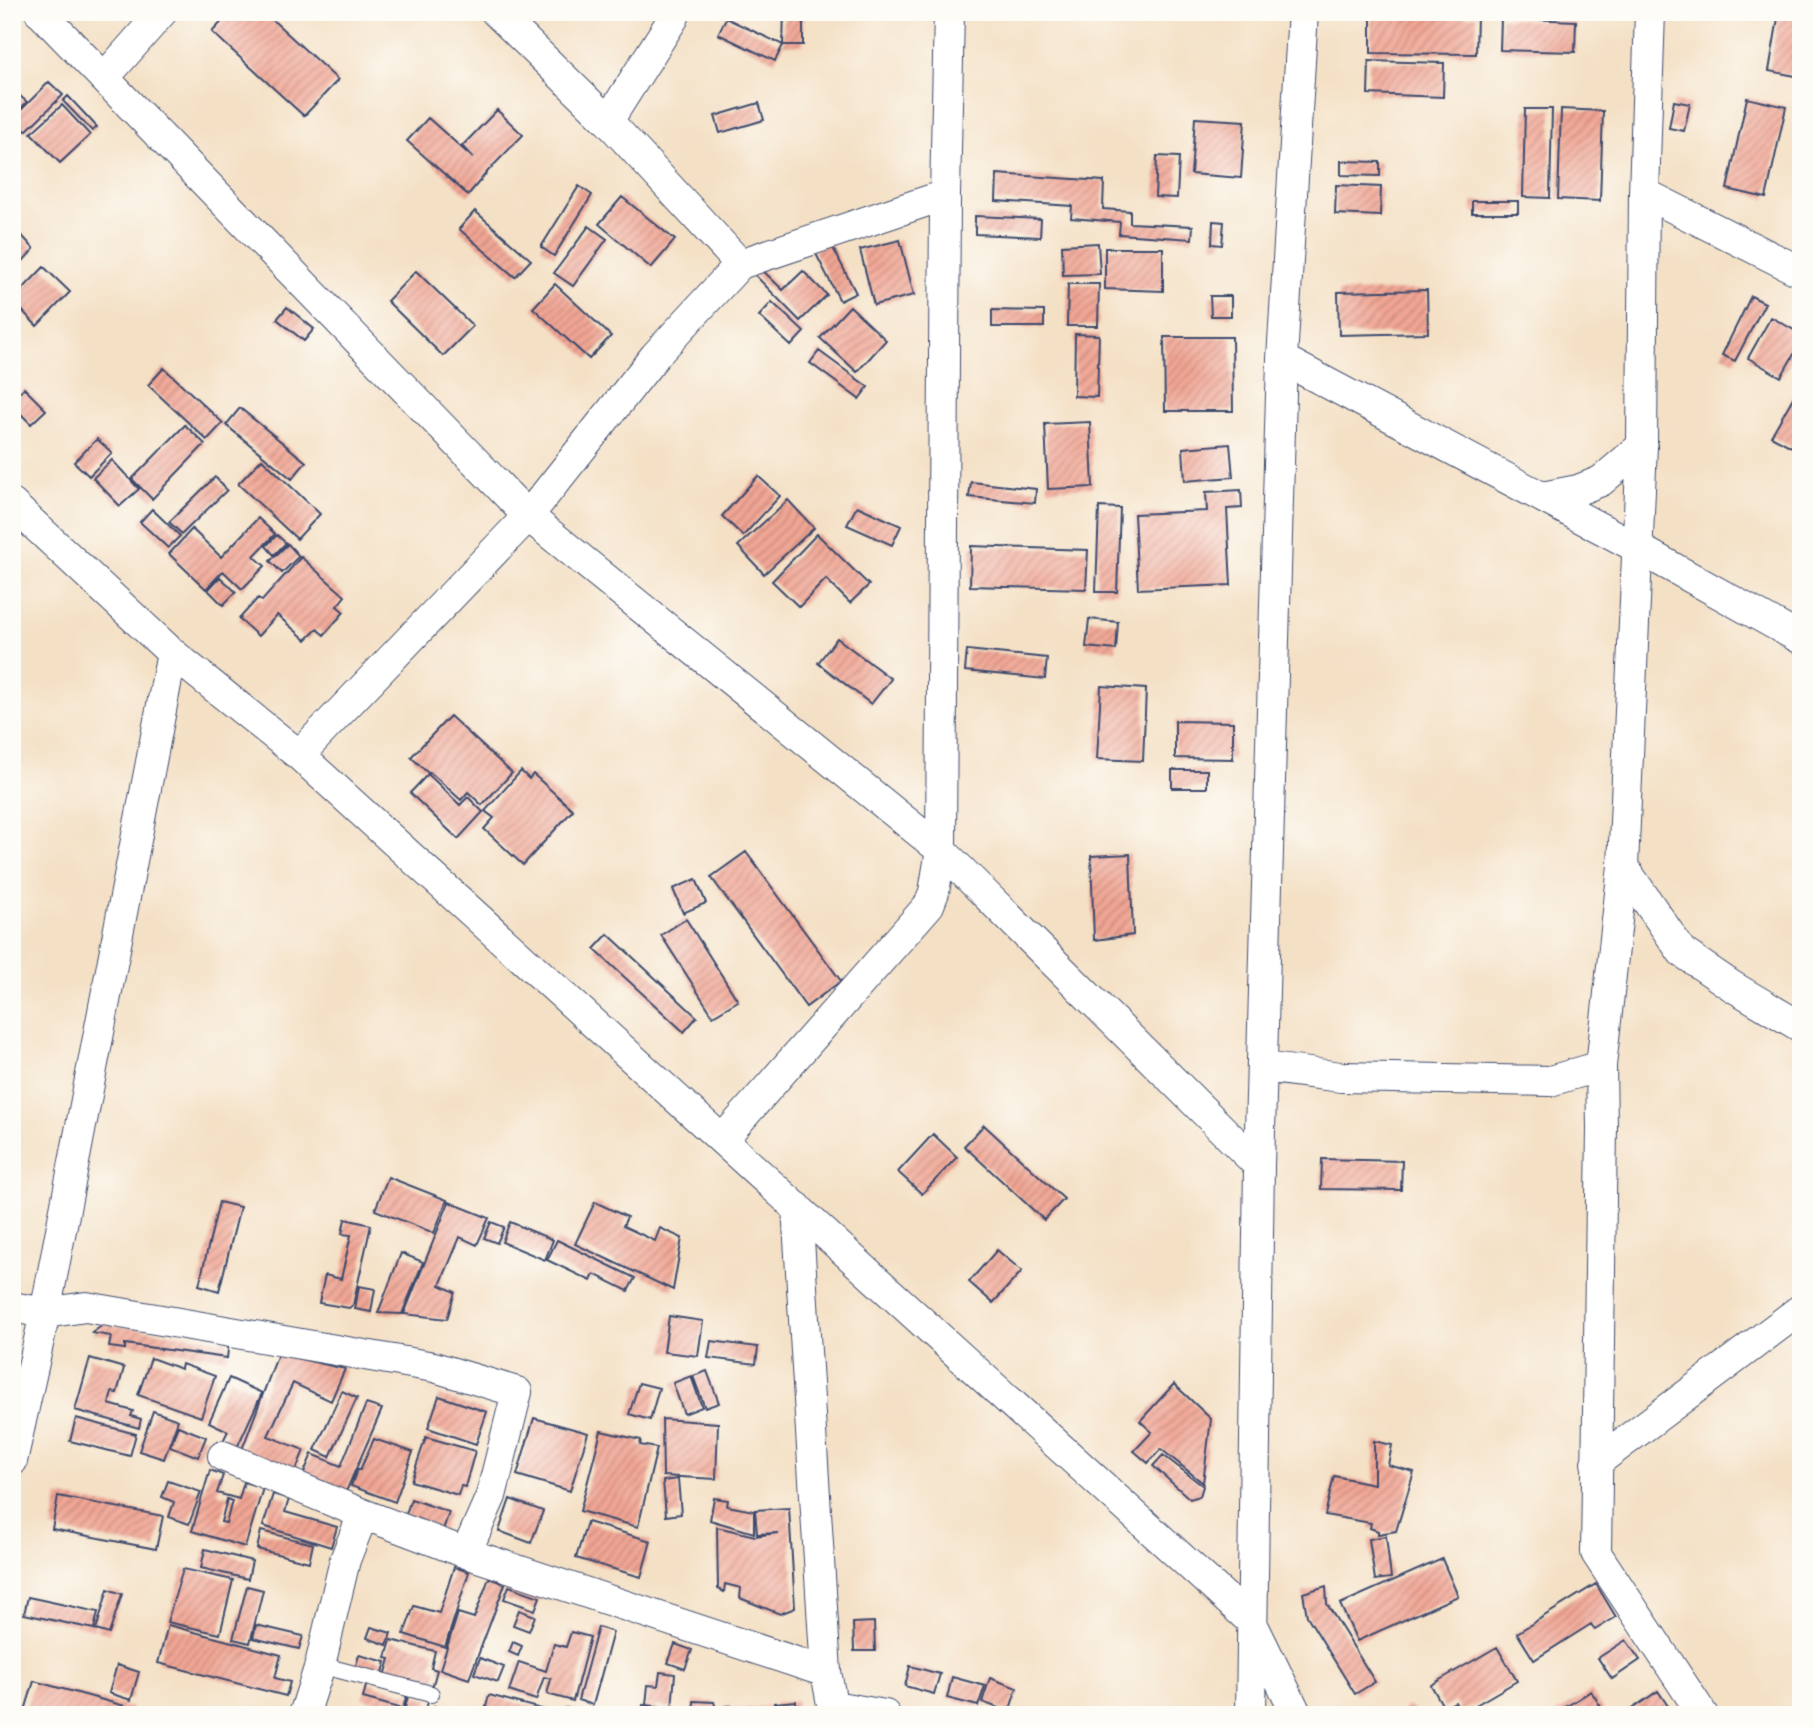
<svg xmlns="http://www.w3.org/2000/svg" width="1813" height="1727" font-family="Delius,sans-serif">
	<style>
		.building { fill: url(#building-hatch); fill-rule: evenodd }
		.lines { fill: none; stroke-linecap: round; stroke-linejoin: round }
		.lane-casing { stroke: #3c4a6d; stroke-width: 18 }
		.street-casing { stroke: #3c4a6d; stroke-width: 32 }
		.lane { stroke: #fff; stroke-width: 16 }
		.street { stroke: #fff; stroke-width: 30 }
	</style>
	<defs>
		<pattern id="building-hatch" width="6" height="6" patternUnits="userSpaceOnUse" patternTransform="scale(1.75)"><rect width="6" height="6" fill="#f2a694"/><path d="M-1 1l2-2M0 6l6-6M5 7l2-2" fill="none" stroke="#c3887c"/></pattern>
	</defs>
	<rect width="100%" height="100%" fill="#fdfcf7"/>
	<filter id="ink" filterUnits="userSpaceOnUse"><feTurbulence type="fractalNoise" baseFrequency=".0143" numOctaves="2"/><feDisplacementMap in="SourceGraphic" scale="14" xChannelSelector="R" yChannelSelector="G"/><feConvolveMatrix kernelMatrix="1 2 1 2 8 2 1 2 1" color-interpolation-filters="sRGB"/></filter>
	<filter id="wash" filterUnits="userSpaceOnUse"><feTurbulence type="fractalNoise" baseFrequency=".00686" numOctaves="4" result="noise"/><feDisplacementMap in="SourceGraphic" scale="28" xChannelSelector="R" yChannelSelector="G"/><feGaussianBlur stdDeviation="1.57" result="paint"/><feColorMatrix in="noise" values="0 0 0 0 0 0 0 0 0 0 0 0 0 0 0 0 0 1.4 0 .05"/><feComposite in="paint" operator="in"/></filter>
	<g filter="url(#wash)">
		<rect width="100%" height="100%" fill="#f4e0c5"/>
		<g id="blocks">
			<path class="building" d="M231,12H264L338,80L304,116L212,32Z
				M784,12H803V45H783L775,61L718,34L726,18L783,45Z
				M1779,12H1801V77L1769,71Z
				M1371,14L1477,16L1476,54L1371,53Z
				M1501,18L1576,21L1575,52L1500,50Z
				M1369,61L1444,63L1443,97L1368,94Z
				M49,82L63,95L26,131L13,118Z
				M12,89L27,102L12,117Z
				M68,96L97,127L92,131L63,101Z
				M1747,98L1786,107L1766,198L1727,189Z
				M1674,101L1690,104L1684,131L1669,128Z
				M759,103L764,120L720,133L715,116Z
				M62,105L90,135L60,163L31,133Z
				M1525,109H1552L1550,198L1523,197Z
				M1561,109L1603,111L1600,201L1558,199Z
				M497,110L523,135L488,171L468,195L407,141L428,118L473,158L462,146Z
				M1195,118L1245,121L1241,178L1191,174Z
				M1157,156L1179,157L1177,198L1155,197Z
				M1341,161L1380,162V176L1341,175Z
				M997,174L1104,181L1103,209L1130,211V223L1193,226L1192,239L1119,234L1120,222L1071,218L1072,206L996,201Z
				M1336,185L1381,187L1380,216L1335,214Z
				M579,186L592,195L554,256L541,247Z
				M622,197L675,240L651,268L599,224Z
				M1472,201H1518V213H1472Z
				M475,211L531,260L515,277L459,229Z
				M975,216L1041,219L1040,237L975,234Z
				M1213,221L1224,222L1222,245L1212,244Z
				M589,226L607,239L573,286L554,273Z
				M17,230L34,249L12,273V234Z
				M900,240L914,295L874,305L860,250Z
				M830,242L856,293L840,301L814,250Z
				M1098,243L1100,274L1063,275L1062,245Z
				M1105,248H1163V291L1105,289Z
				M756,264L783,290L803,271L827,295L800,321L750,270Z
				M44,267L70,292L37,326L12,300Z
				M416,271L473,326L443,356L387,301Z
				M555,284L611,336L589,359L533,308Z
				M1068,284H1099L1098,326H1067Z
				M1427,290L1428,333L1339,335L1338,292Z
				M1210,296H1231V316H1211Z
				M1751,296L1765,303L1735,361L1722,355Z
				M772,302L804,332L791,346L759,316Z
				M850,306L886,340L857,372L820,338Z
				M287,307L314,329L304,341L277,319Z
				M992,310L1044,311V327H992Z
				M1771,317L1801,334V342L1781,377L1748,358Z
				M1075,334L1099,335L1097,397L1074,396Z
				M1164,337H1232L1233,411H1165Z
				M819,351L868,387L859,399L810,363Z
				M164,368L223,423L207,440L148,385Z
				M24,388L46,410L31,424L12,405V399Z
				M1798,389L1801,390V452L1771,436Z
				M240,408L306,462L292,479L226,425Z
				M1090,422L1093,487L1048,489L1045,424Z
				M185,425L205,444L152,499L132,479Z
				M97,439L112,453L89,476L74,462Z
				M1230,444L1233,477L1185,481L1183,448Z
				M262,459L320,514L297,539L238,484Z
				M112,460L139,489L120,506L93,478Z
				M758,476L780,496L743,536L722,516Z
				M215,477L227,490L182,534L169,522Z
				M971,482L1036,489L1035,503L969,497Z
				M1241,490L1242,508L1227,509L1231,585L1138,589L1134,514L1207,511L1206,492Z
				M788,500L814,528L764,574L738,546Z
				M857,506L901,526L892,545L847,525Z
				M1099,507L1120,508L1117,592H1096Z
				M152,509L180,536L168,548L140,522Z
				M258,518L275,534L254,556L265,566L242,589L223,571L206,589L169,554L192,529L221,557Z
				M817,534L869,585L850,603L826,579L799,607L772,581Z
				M277,535L286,543L274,555L266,546Z
				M288,544L299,556L282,573L270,561Z
				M971,546L1088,550L1086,589L970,586Z
				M301,557L345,596L337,606L344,612L324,635L317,629L306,640L277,615L258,636L239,619L258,598L262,601Z
				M220,577L236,592L223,605L208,590Z
				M1089,619L1118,622L1116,650L1086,647Z
				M837,638L891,679L871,704L818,663Z
				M967,650L1047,658L1045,679L965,671Z
				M1101,686L1146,689L1143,761L1097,759Z
				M450,716L512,773L482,805L468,792L461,800L430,772L429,774L411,757Z
				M1175,721L1233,722V759L1175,758Z
				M1172,770H1207V788H1172Z
				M521,771L529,779L533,774L573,810L523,865L484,829L494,818L485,811Z
				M428,774L460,805L468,797L483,812L458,839L410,793Z
				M746,852L841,981L806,1007L711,877Z
				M1130,854L1133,935L1094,940L1091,856Z
				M696,879L706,903L683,913L673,889Z
				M686,919L738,1001L713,1016L661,935Z
				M608,934L697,1017L684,1032L594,949Z
				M984,1125L1064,1199L1044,1220L964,1146Z
				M933,1134L957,1157L922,1194L898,1172Z
				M1322,1159L1402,1161L1401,1190L1321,1189Z
				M388,1177L447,1200L434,1233L375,1210Z
				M219,1202L240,1207L219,1291L199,1285Z
				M449,1202L489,1218L477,1245L460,1237L440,1285L455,1292L447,1319L404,1314Z
				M595,1202L627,1217L623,1226L655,1241L660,1228L682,1238L673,1290L575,1244Z
				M345,1219L371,1225L353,1305L349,1308L319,1303L325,1275L341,1279L351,1235L342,1234Z
				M491,1222L504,1227L497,1243L484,1238Z
				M510,1222L553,1240L545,1260L502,1242Z
				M557,1240L635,1278L628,1291L594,1274L591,1281L547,1260Z
				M997,1250L1022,1271L993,1303L969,1282Z
				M401,1253L423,1262L402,1314L378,1313Z
				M359,1286L375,1289L371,1312L355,1309Z
				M669,1316L703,1321L698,1356L664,1352Z
				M104,1324L229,1341L227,1358L125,1344V1349L109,1347L111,1336L92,1333Z
				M711,1341L758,1347L756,1364L708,1358Z
				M278,1354L345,1369L331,1401L293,1383L268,1436L304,1450L294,1475L240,1455Z
				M90,1358L124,1368L117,1393L112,1392L109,1404L133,1411L131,1416L141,1419L139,1428L75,1410Z
				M151,1358L181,1369L182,1364L215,1376L201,1417L138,1395Z
				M707,1371L719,1403L705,1408L693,1376Z
				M691,1376L702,1407L684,1414L673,1383Z
				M229,1378L262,1393L236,1450L222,1443L228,1431L209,1422Z
				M639,1383L659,1388L650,1420L629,1414Z
				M1174,1384L1211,1419L1203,1483L1161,1449L1148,1463L1134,1451L1152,1432L1140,1421Z
				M342,1391L357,1398L330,1457L315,1450Z
				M439,1396L487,1412L476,1444L428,1428Z
				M366,1404L382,1409L345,1494L302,1477L312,1454L341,1466Z
				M153,1411L178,1420L164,1459L139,1451Z
				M76,1418L136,1434L130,1456L70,1441Z
				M534,1418L588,1433L570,1491L517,1475Z
				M662,1419L718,1423L716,1479L663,1476Z
				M178,1426L206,1437L198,1457L170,1446Z
				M601,1431L641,1440L640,1445L657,1448L638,1527L580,1511Z
				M426,1437L475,1451L465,1487L461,1486L458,1495L411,1481Z
				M374,1439L413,1452L395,1502L351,1486L357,1470H360Z
				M1374,1441L1392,1445L1388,1465L1414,1472L1396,1531L1378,1534V1531L1370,1528L1371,1523L1325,1515L1334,1476L1374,1484Z
				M1163,1455L1203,1486L1200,1496L1190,1499L1153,1466Z
				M210,1470L223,1475L217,1493L239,1499L244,1482L263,1488L245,1547L192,1531ZM227,1499L232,1501L226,1523L221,1522Z
				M678,1479L681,1514L666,1516L663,1481Z
				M168,1481L201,1492L189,1524L169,1517L174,1502L162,1497Z
				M273,1494L289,1499L285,1512L337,1527L331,1547L263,1526Z
				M58,1496L163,1516L156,1549L52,1529Z
				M714,1498L728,1500L727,1506L754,1511V1533L710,1520Z
				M411,1499L449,1512L443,1530L405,1517Z
				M510,1499L543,1511L531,1543L499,1531Z
				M789,1508L795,1608L780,1614L740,1598L741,1588L725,1584L724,1592L718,1589L717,1527L755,1536L778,1533L757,1534L755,1510Z
				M587,1522L651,1541L641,1577L576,1558Z
				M261,1531L313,1544L309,1562L257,1549Z
				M1386,1536L1391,1578L1375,1580L1369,1539Z
				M205,1549L252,1561L248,1579L201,1568Z
				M1442,1559L1458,1596L1357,1641L1340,1604Z
				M454,1567L469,1572L445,1647L404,1634L414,1606L439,1613Z
				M183,1569L233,1580L220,1634L167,1622Z
				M489,1578L505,1584L469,1679L440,1669L458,1613L474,1618Z
				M1596,1584L1616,1617L1595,1630L1591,1624L1534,1660L1517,1633Z
				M247,1586L263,1590L250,1643L233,1639Z
				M509,1586L540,1597L535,1610L504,1599Z
				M1326,1586L1327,1604L1375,1682L1355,1694L1307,1616L1303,1593Z
				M108,1589L122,1594L109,1634L96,1630Z
				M28,1597L98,1612L94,1629L24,1614Z
				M519,1610L535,1616L529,1631L513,1625Z
				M874,1622L875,1651H854L853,1623Z
				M168,1625L281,1655L275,1678L290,1682L286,1696L158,1663Z
				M256,1625L303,1636L299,1649L253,1638Z
				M371,1627L391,1633L387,1645L367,1638Z
				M598,1627L613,1632L593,1705L578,1700Z
				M571,1632L590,1637L573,1701L547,1694L551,1679L544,1677L536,1700L509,1691L519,1662L546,1671L554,1644L566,1647Z
				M391,1640L435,1651L431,1668L437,1670L432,1688L385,1676L390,1659L386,1658Z
				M1626,1640L1640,1660L1612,1679L1598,1658Z
				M513,1642L522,1646L518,1656L509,1652Z
				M675,1644L692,1650L685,1669L668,1663Z
				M1497,1647L1517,1681L1462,1713L1455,1702L1444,1708L1431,1685Z
				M359,1655L386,1662L381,1679L354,1672Z
				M480,1658L504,1667L498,1682L474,1674Z
				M117,1665L139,1672L131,1700L109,1693Z
				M910,1666L940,1674L934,1694L905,1686Z
				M660,1672L675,1674L672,1708L646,1705L648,1685L658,1686Z
				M952,1677L985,1686L978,1706L947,1698Z
				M990,1678L1017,1688L1009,1712L982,1702Z
				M34,1681L132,1708L130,1715L24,1714Z
				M367,1682L407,1694L403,1709L363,1698Z
				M1591,1691L1606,1715H1553Z
				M1658,1691L1674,1715H1623Z
				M409,1693L429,1699L424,1715H403Z
				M489,1695L560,1714V1715H498L485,1711Z
				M694,1701L714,1702L718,1715H693Z
				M796,1701L797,1712L776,1715L775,1703Z
				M643,1705L656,1707L654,1715H641Z
				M434,1706L464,1714L463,1715H431Z
				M726,1706H731L732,1710L770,1706L771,1715H728Z
				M1405,1706L1427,1715H1401Z
				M566,1708L592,1714V1715H564Z"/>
		</g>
	</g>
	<g filter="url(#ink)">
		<use href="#blocks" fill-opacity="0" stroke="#3c4a6d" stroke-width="2"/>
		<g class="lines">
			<defs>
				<path id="lane" d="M320,1665L431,1694"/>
				<path id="street" d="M40,12L528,516L941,850L1259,1166
					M496,12L608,121L740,264
					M1650,12L1644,193L1642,446L1623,866L1601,1066L1602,1128L1596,1553L1703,1715
					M105,77L162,12
					M608,121L674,17V12
					M1644,193L1801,272
					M1282,359L1636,547L1801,639
					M1542,497L1578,490L1601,481L1642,446
					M12,504L172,653L299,755L1251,1621L1297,1715
					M299,755L528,516L655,356L740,264L945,195
					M1623,866L1682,952L1732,986L1801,1027
					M1262,1067L1341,1077L1550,1081L1601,1066
					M723,1139L929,905L934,892L941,850L945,195L949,12
					M797,1207L826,1672L834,1715
					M12,1307L45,1313L86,1307L434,1367L517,1392L491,1496L466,1553
					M223,1456L363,1514L466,1553L826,1672
					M12,1461L45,1313L172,653
					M1596,1463L1801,1309
					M834,1706L885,1715
					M304,1715L320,1665L345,1560L363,1514
					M1251,1715L1259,1166L1282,359L1303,12"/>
			</defs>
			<use href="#lane" class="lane-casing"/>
			<use href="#street" class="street-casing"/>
			<use href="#lane" class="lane"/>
			<use href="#street" class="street"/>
		</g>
	</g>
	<rect width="1813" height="1727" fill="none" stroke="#fdfcf7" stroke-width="42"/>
</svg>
